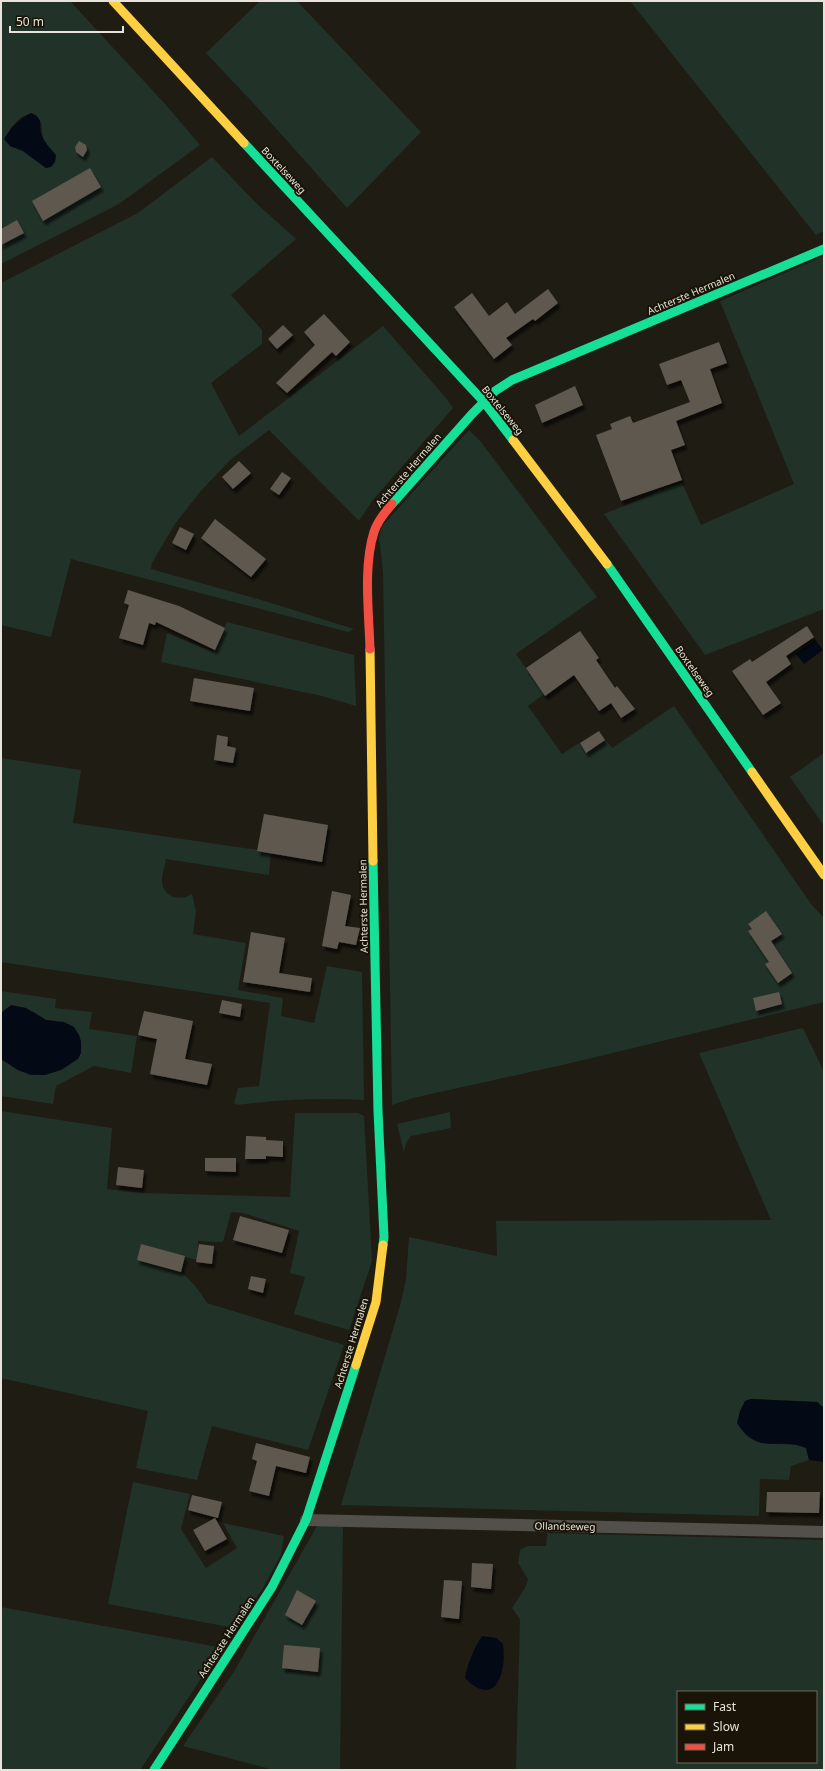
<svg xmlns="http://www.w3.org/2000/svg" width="825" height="1771" font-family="'Noto Sans',sans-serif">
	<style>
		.green { fill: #213228; fill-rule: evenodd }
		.water { fill: #030a16 }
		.building { fill: #5f584f; filter: url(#shadow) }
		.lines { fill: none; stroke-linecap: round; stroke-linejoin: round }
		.street { stroke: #52504b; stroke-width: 12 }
		.fast { stroke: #16e098; stroke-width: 9 }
		.slow { stroke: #ffcf43; stroke-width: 9 }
		.jam { stroke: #f24e42; stroke-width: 9 }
		.labels { text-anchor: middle; stroke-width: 4; stroke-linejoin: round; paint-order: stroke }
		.street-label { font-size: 10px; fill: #e7e3da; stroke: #191407 }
	</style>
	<defs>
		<filter id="shadow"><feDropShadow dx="2.5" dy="4.5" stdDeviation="1" flood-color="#0009"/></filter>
	</defs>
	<rect width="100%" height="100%" fill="#1f1c14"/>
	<path class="green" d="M1,1H70L166,105L200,145L119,204L1,264ZM31,113L41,122L46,168L23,151L10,146V129L20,118Z
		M260,1H297L421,132L347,208L256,106L206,53Z
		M630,1H824V231L816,235Z
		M212,157L256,203L296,239L231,295L262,330V344L211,383L239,436L383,326L446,398L453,408L372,501L359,521L269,430L230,460L200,492L175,524L152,563L151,569L268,602L354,629L348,632L71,559L51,637L1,625V283L138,213Z
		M824,256V609L705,655L604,514L651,495L657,491L682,483L701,525L794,484L720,301Z
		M469,430L481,442L597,597L516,654L544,694L528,706L562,754L579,743L586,752L605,739L612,748L674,706L811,904L824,918V1002L571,1063L413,1098L392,1105L383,572L379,537L382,526Z
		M227,622L354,655L356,706L322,696L161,662L167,633L213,652Z
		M824,753V826L790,777Z
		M1,758L81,770L73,823L271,852L269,875L166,859C165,866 162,874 162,881C162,897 180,902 192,894L196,911L193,934L246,943L238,990L283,998L281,1016L314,1023L327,966L362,972L364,1100C322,1098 280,1099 238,1105L234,1103L238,1088L259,1086L270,1003L1,962Z
		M1,991L56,999L55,1008L92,1012L89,1029L137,1036L131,1073L94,1066L56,1086L53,1104L1,1096V1059L18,1070L31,1075L81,1053V1042L79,1035L53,1021L46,1020L34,1012L11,1006L1,1013Z
		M803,1028L824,1072V1416V1410L817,1402L751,1399L745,1401L762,1443L797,1445L806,1448L809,1460L791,1466L789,1480L760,1479L759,1516L341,1505L401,1302L406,1279L409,1237L497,1256L496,1221L771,1220L699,1053Z
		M1,1111L112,1128L107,1189L143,1193L290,1197L295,1113H358L364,1116L372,1261L349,1330L294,1314L305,1277L290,1273L299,1231L243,1213L231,1212L223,1242L198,1241L197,1260L143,1245C170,1264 190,1274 207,1303L344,1345L308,1450L212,1426L197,1480L136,1468L148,1411L1,1378Z
		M450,1112L451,1128L411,1136L406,1143L404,1153L397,1124Z
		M133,1482L190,1494L181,1529L206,1568L237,1548L223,1523L284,1536L281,1555L262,1590L234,1628L108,1604Z
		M317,1526H343L340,1770H274L183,1746L235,1670Z
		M547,1533L824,1540V1770H516L520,1619L512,1608L525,1588L528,1579L518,1563L520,1550L527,1546H546ZM678,1692H816V1762H678Z
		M1,1607L218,1647L221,1649L140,1770H1Z"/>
	<path class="water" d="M31,113C45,118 38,127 42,136C45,143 51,149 56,155L55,162L51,167L46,168L23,151L10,146L4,139C11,127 19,119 31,113Z
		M815,640L823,650L804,664L796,654Z
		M11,1005L26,1008L46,1020L64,1022L74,1027L79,1035L81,1042V1053L78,1059L61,1070L45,1075H31L18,1070L1,1059V1013Z
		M751,1399L817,1402L823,1407L824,1462L809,1460L806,1448C778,1436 758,1457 737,1423L740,1411L745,1401Z
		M482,1636L496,1638L503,1644C507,1671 496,1710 465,1678C467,1665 475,1646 482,1636Z"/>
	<path class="building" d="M79,141L86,145L87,150L83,157L76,152L75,147Z
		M90,168L101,187L43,221L32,201Z
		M17,220L24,233L1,245V229Z
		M548,289L558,303L535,321L533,319L506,338L512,345L494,359L454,307L472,293L489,316L507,302L515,314Z
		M324,314L350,342L336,356L332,352L287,393L276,383L315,345L304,332Z
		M283,325L293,335L277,349L268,339Z
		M719,342L727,363L710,369L722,403L676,421L685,445L671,450L682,480L621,501L596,435L612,429L610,424L630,416L633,423L690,402L681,380L667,385L659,364Z
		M575,386L583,405L542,423L535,405Z
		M239,461L251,473L233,489L222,477Z
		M282,472L291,478L279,495L270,489Z
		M215,519L266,559L251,577L201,538Z
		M180,527L194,534L186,550L172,543Z
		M128,590L179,606L225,628L215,650L156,622L155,625L149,623L143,645L119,638L129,605L124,603Z
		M807,626L814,637L786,656L791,664L766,682L781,703L763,715L732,671L750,659L752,662Z
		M580,631L599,658L596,660L615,688L617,686L635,709L621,718L611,703L599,711L574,675L545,696L526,668Z
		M194,678L254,688L250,711L190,701Z
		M599,731L605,740L586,753L580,743Z
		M217,735L228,737L227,746L236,748L233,763L214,760Z
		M264,814L328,825L322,862L257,851Z
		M332,891L351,895L345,926L360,928L356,945L339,942L337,949L322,946Z
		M766,911L782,934L771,941L792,973L778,983L765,964L769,962L748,931L752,929L748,924Z
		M251,932L285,938L279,973L312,978L310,992L243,982Z
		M779,992L782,1004L756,1011L753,998Z
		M222,1000L242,1004L240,1017L219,1013Z
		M144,1011L193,1021L185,1059L212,1064L207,1085L150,1074L157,1039L138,1035Z
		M246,1136L266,1137V1140L283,1141V1157L266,1156V1159H245Z
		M205,1158H236V1172L205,1171Z
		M118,1167L144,1170L142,1188L116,1185Z
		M240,1216L289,1230L282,1253L233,1240Z
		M141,1244L185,1256L181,1272L137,1260Z
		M199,1244L214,1246L212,1264L196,1262Z
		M251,1276L266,1279L263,1293L248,1289Z
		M256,1443L310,1457L306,1473L276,1466L269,1496L249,1491L257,1461L252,1459Z
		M767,1492H820L819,1513L766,1512Z
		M192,1495L222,1502L218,1518L188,1510Z
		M215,1518L227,1539L205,1551L193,1530Z
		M472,1563L493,1564L491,1589L471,1587Z
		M444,1580L462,1581L459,1619L441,1617Z
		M297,1590L316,1601L302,1625L285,1615Z
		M284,1645L320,1648L318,1672L282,1668Z"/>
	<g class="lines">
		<path class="street" d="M306,1520L824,1532"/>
		<path class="fast" d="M244,143L484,402L513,440
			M392,504L472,414L495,391L512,380L824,249
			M607,564L752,772
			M373,861L378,1111L384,1237L383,1245
			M154,1770L272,1587L306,1520L356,1365"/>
		<path class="slow" d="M113,1L244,143
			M513,440L607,564
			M370,649L373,861
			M752,772L824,875
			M356,1365L376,1302L383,1245"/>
		<path class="jam" d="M370,649C369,614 363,566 374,532C377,522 385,512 392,504"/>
	</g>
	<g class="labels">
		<g class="street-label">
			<text transform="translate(284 170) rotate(47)" y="4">Boxtelseweg</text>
			<text transform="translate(691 293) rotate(-23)" y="4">Achterste Hermalen</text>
			<text transform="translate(503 410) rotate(51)" y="4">Boxtelseweg</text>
			<text transform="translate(408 470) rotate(-49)" y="4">Achterste Hermalen</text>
			<text transform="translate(695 671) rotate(55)" y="4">Boxtelseweg</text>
			<text transform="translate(363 906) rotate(-91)" y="4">Achterste Hermalen</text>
			<text transform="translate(351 1343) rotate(-73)" y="4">Achterste Hermalen</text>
			<text transform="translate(565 1526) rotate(1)" y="4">Ollandseweg</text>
			<text transform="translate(226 1637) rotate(-57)" y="4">Achterste Hermalen</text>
		</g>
	</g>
	<rect width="825" height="1771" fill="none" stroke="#e7e3da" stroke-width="4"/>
	<rect x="677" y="1691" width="140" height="72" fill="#191407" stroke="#6b675b"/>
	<rect x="685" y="1704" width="20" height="6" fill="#16e098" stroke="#6b675b"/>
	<text x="713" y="1711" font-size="12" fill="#e7e3da">Fast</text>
	<rect x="685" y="1724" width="20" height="6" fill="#ffcf43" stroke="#6b675b"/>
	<text x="713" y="1731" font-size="12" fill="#e7e3da">Slow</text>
	<rect x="685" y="1744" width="20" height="6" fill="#f24e42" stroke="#6b675b"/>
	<text x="713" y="1751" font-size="12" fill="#e7e3da">Jam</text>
	<path d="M10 26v6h113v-6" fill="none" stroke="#e7e3da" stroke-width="2"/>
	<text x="16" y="26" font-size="12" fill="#e7e3da" stroke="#191407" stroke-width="3" paint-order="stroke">50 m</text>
</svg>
